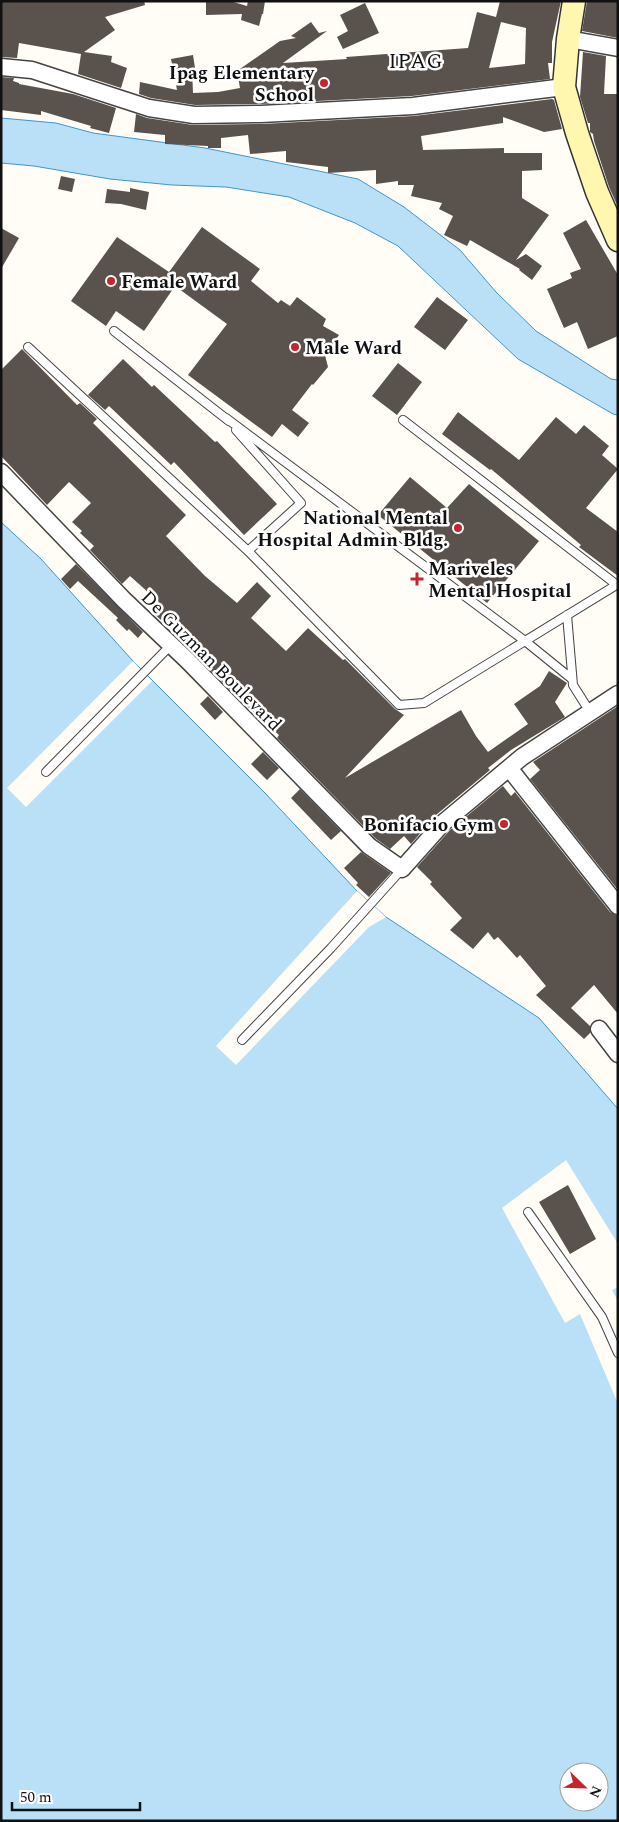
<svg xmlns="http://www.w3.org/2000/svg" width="619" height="1822" font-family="Spectral,serif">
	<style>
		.water { fill: #b9e0f7; stroke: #3f96cf; fill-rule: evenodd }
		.pier { fill: #fffdf5 }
		.building { fill: #5a524d; fill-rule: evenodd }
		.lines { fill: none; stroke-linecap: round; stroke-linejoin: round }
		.lane-casing { stroke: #444; stroke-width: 10 }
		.street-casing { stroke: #444; stroke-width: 19 }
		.secondary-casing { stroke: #333; stroke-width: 25 }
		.lane { stroke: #fff; stroke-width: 8 }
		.street { stroke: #fff; stroke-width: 16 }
		.secondary { stroke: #fff6b0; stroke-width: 22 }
		.poi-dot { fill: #c4262e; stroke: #fff; stroke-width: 2 }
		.labels { text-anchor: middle; stroke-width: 5; stroke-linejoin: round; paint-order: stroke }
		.poi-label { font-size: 19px; font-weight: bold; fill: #111; stroke: #fff; text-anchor: end }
		.street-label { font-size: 19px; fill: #111; stroke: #fff }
		.quarter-label { font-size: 21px; letter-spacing: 1px; fill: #111; stroke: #fff }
	</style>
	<rect width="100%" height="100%" fill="#fffdf5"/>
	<path class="water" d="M1,118L56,123L93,133L205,148L358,179L404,207L460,250L496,292L536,331L611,379L618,380V415L613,414L518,359L398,246L355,223L289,197L226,187L172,185L110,179L34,166L1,163Z
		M1,522L41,559L133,661L265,793L357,891L386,917L539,1018L618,1109V1821H1ZM569,1772H599V1802H569Z"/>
	<path class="pier" d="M133,661L152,681L26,807L7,788Z
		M357,891L386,917L369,927L236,1065L216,1046Z
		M566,1160L618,1244V1287L612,1290L618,1301V1404L580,1314L565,1323L502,1208Z"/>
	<path class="building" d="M1,1H144L145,5L105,17L115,30L84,52L112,56L111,62L127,68L121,88L78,74L81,54L19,43L17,58L1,57Z
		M206,1H230L247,6L248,1H265L263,14H262L259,26L241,20L242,14L206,15Z
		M500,1H561L552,42V63H548L550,79L412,96L261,104L195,105L151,98L139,94L140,82L177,90L171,59L193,55L195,68L192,69L193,93L218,92L240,88L237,71L280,41L296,38L291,36L311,22L319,33L327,31L283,63L347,59L346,57L468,48L477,12L496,17ZM501,22L526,28L525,64L489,68Z
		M587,1H618V38L582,31Z
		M365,3L379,33L343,49L337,37L348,31L340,15Z
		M583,52L606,56L604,94H618V207L609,187L594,141L593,134L590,132V123H588L580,97Z
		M1,77L14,78L13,81L19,83V84L73,94L116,108L109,133L90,128L91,126L41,111V115L1,110Z
		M552,99L554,100L562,129L544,132L503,117V123L421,136L423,150L504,148V153H542V170L522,171V198L549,215L516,260L526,254L542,266L532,280L519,270L520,269L470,240L467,246L444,235L453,216L439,209L442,203L411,196L414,185H398V181L376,184V170L328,173V167L286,162V151L250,154L248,135L221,138V148H208V146L165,144V135L134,132L136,114L147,118L193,125L262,124L414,116Z
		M61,176L75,179L72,192L58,189Z
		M130,188L149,192L146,210L121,204L105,203L107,189L130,192Z
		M586,220L618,275V336L588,349L577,322L564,328L547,289L572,278L570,273L581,269L563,233Z
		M202,227L260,269L251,281L278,303L281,300L290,306L297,297L326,319L323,326L339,335L325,355L328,367L313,385L312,384L292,410L309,423L298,437L282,424L272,437L188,375L227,324L175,286L144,331L116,311L106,326L71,301L117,237L169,272Z
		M1,228L19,238L1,269Z
		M437,297L468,320L445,350L414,327Z
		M22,349L77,405L80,403L97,419L93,423L186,515L166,536L205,576L237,603L257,582L271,596L251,618L286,651L308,628L343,660L345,659L395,709L404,715L345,778L461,710L476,736L488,752L528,724L514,704L540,686L549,671L567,683L555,702L565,717L511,750L488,768L490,770L436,815L411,844L404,836L390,849L375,838L277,738L279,735L238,698L182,641L185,639L164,616L161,620L151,611L159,602L130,576L122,584L90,550L94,546L80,533L82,531L72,522L91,503L69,482L47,505L1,456V370Z
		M123,359L152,387L154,385L215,442L217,441L277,504L244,535L174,462L171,465L109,406L105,410L88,395Z
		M398,363L422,382L397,415L372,396Z
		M458,412L519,460L556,417L576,434L584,425L609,446L602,455L618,469L586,508L618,532V576L579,547L581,545L491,469L490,470L442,434Z
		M410,477L447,508L469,484L539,541L487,603L378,515Z
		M76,564L143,632L138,638L129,629L127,631L116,620L118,618L78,581L70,589L61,579Z
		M208,696L223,712L215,720L200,704Z
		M618,706V890L530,779L540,770L533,762Z
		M263,752L279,768L267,780L251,764Z
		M503,786L511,796L515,792L610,912L618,916V1014L594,985L571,1008L590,1026V1033L584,1039L536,995L546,986L520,955L517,958L498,937L494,940L488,932L473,949L450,930L462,918L430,884L432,882L417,867L450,830Z
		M300,789L341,831L331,840L291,798Z
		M361,852L391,873L369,897L356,885L358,883L344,868Z
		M568,1185L596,1239L570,1254L539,1202Z"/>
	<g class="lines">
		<defs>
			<path id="lane" d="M114,331L229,421
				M28,347L248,551L399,705L424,703L618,584
				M226,418L525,641L572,679
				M403,420L617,585
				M236,430L301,503L248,551
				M567,615L573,685L590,712
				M46,772L171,645
				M242,1040L331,948L402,869
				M528,1212L602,1317L618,1353"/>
			<path id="street" d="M568,39L618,48
				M1,67L32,70L149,108L194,115L261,114L413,106L564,87
				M1,472L124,600L188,661L369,846L402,869L443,823L522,757L618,694
				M509,768L618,906
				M599,1029L618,1054"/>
			<path id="secondary" d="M574,1L568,39L564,87L577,133L597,192L618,240"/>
		</defs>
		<use href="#lane" class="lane-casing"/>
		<use href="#street" class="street-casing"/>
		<use href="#secondary" class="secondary-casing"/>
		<use href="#lane" class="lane"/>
		<use href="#street" class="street"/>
		<use href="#secondary" class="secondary"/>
	</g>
	<g class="poi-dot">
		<circle cx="324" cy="83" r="5"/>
		<circle cx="111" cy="281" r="5"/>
		<circle cx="295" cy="347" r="5"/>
		<circle cx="458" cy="528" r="5"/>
		<path d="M414.5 571.5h5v5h5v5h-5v5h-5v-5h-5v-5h5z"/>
		<circle cx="504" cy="824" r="5"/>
	</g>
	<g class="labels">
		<g class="poi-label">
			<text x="314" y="79">Ipag Elementary<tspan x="314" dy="22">School</tspan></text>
			<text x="121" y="288" text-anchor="start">Female Ward</text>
			<text x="305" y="354" text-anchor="start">Male Ward</text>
			<text x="448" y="524">National Mental<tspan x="448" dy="22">Hospital Admin Bldg.</tspan></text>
			<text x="428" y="575" text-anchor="start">Mariveles<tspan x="428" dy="22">Mental Hospital</tspan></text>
			<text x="494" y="831">Bonifacio Gym</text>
		</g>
		<g class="street-label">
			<text transform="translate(212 660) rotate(45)" y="7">De Guzman Boulevard</text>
		</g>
		<g class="quarter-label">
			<text x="416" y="68">IPAG</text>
		</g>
	</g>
	<rect width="619" height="1822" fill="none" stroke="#111111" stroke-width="5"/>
	<g transform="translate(584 1787) rotate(113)"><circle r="24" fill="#ffffff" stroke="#a0a0a0"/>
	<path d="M0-4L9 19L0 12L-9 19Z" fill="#c4262e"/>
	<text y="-8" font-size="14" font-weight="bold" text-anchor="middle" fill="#111111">N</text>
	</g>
	<path d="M12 1802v8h128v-8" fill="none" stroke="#111111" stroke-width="2.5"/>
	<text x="20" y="1802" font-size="15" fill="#111111" stroke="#ffffff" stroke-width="4" paint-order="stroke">50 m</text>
</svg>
